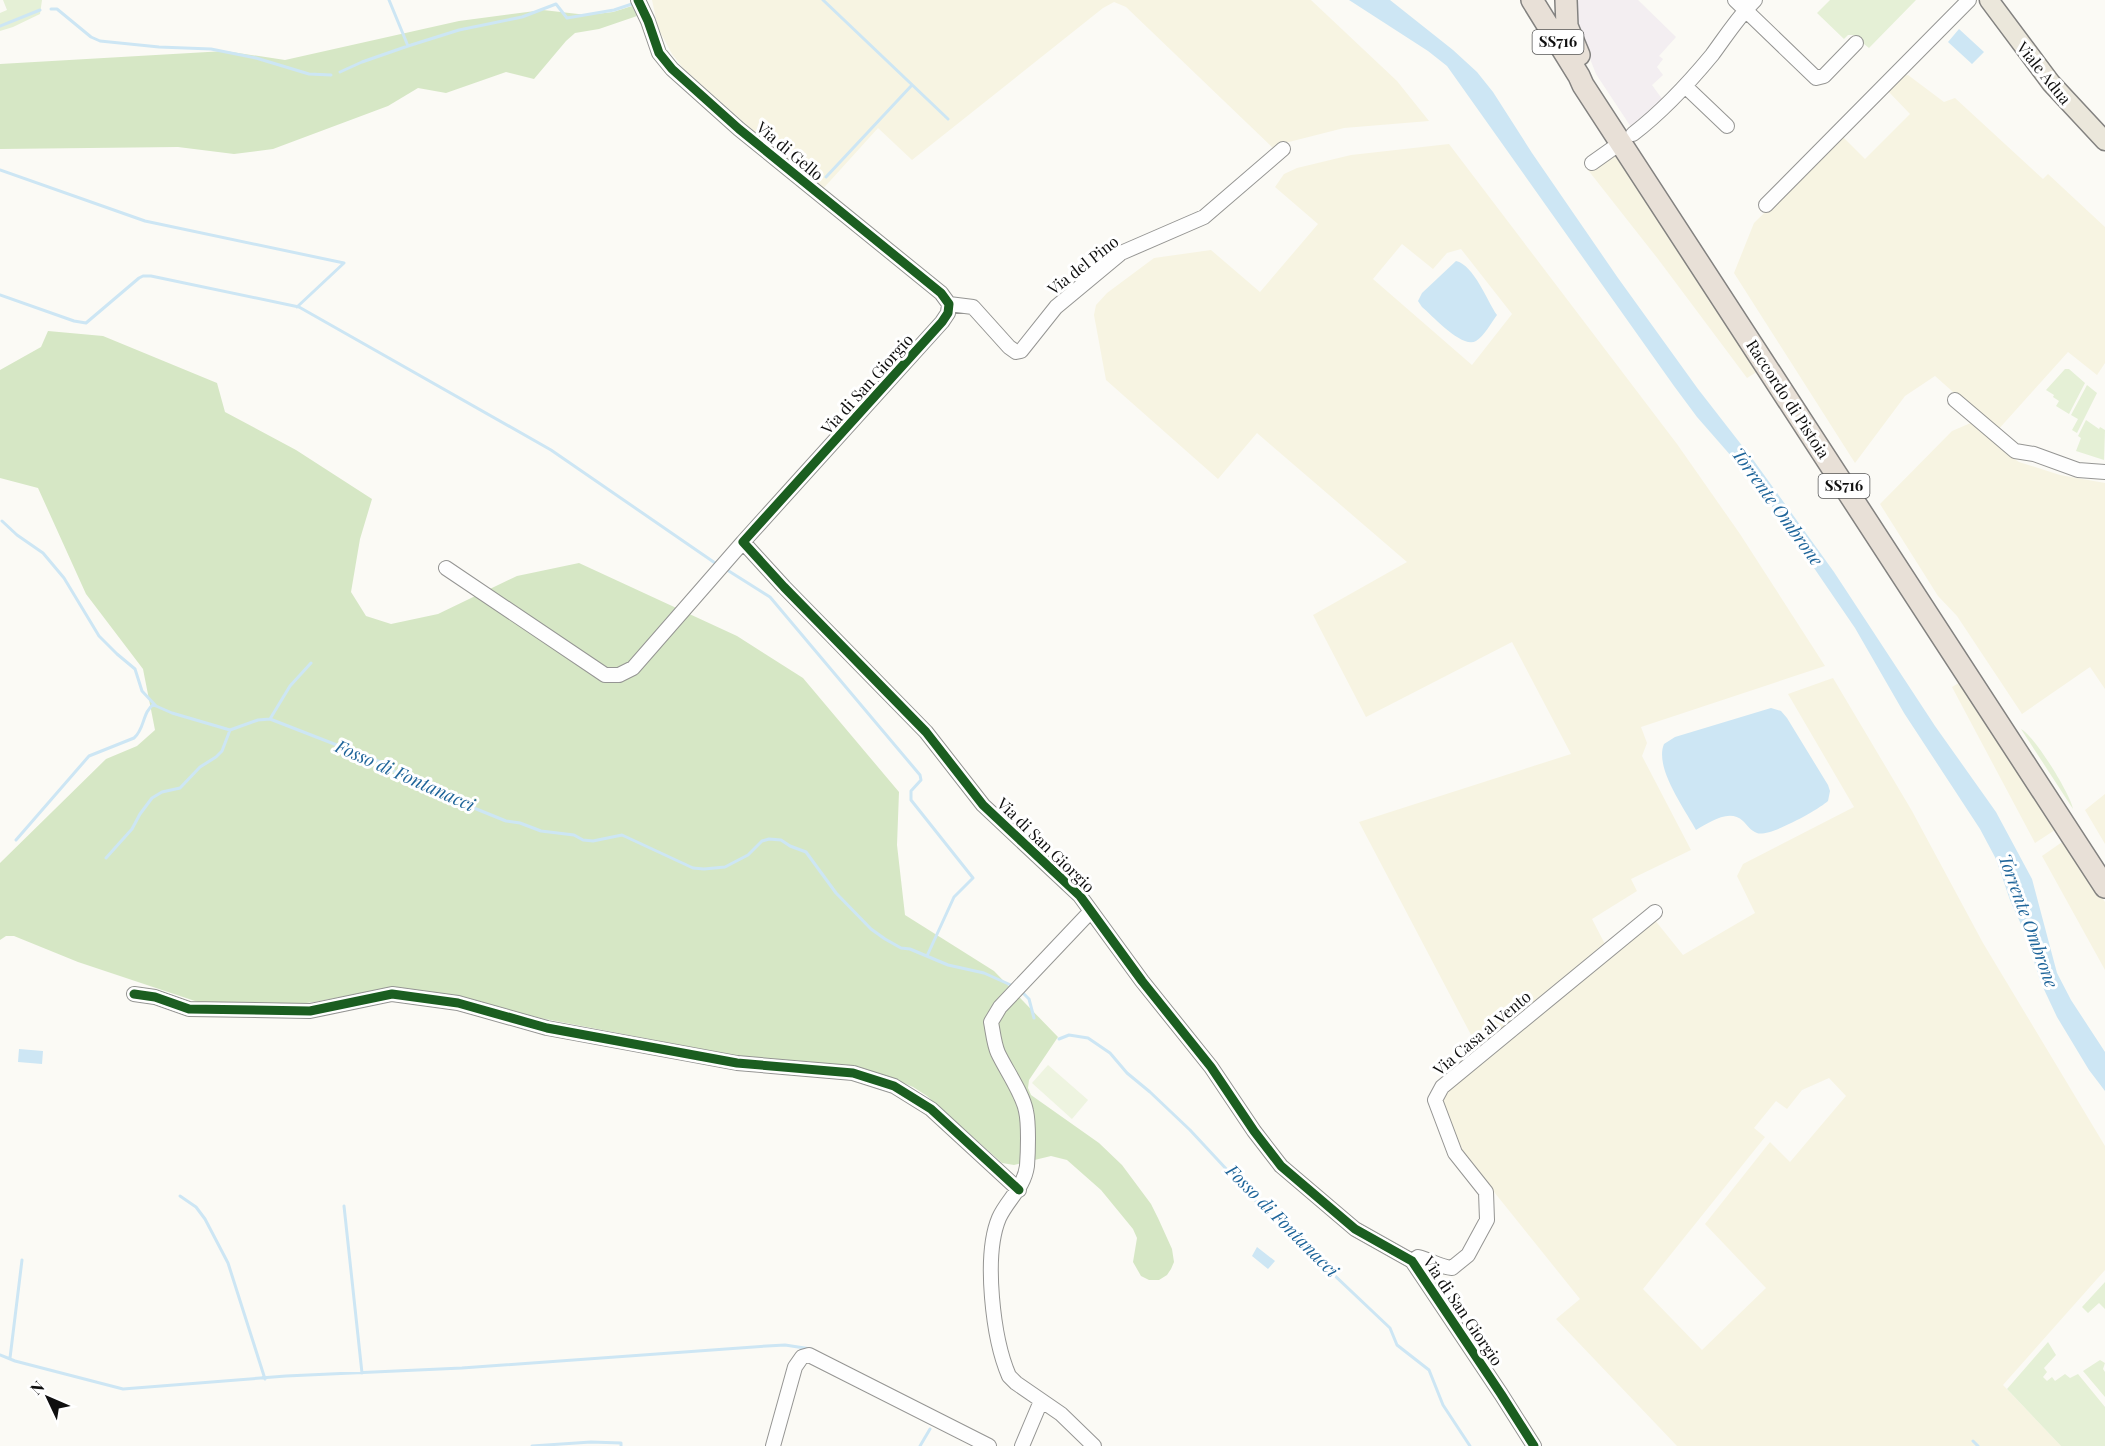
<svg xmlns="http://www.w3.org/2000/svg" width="2105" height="1446" font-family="'Playfair Display',serif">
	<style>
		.industrial { fill: #f3eef1 }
		.farmland { fill: #f7f4e2; fill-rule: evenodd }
		.green { fill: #e5f0d6 }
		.forest { fill: #d6e7c5 }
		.pitch { fill: #eef4e0 }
		.water { fill: #cde6f4 }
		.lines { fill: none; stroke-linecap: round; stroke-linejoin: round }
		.stream { stroke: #cde6f4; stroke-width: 3 }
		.minor-casing { stroke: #959593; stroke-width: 16 }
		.major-casing { stroke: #838280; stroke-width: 21 }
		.highway-casing { stroke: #838280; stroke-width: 24 }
		.minor { stroke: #fefefe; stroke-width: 14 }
		.major { stroke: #ebe7db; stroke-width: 18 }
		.highway { stroke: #e8e0d7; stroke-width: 21 }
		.cycleway-casing { stroke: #fff; stroke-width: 13 }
		.cycleway { stroke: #1b5e20; stroke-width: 9 }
		.labels { text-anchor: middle; stroke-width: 6; stroke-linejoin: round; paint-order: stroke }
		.shield { fill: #fff; stroke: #575757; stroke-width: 1.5 }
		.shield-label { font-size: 15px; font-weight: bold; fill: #0f0f0f }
		.street-label { font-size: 16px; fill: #0f0f0f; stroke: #fff }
		.water-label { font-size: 18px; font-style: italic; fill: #1f659a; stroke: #fff }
	</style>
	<rect width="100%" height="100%" fill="#fbfaf5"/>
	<path class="industrial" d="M1576,0H1638L1676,37L1659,56L1663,59L1657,67L1663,75L1652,85L1665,103L1633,130L1596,74L1585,46L1577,17Z"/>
	<path class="farmland" d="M652,0H1311L1397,81L1429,121L1344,128L1281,144L1275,150L1126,7L1114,2L1103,8L912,160L878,128L821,191L683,68L672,54L658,28Z
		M1908,75L1944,102L1955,98L2043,179L2048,174L2105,227V363L2097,375L2068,352L1997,431L1935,376L1905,396L1855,463L1734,273L1754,223L1842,136L1865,159L1910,114L1887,90L1901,76Z
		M1449,144L1677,444L1740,534L1825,666L1641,727L1647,743L1642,756L1691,850L1631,879L1637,891L1592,919L1607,948L1479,1050L1359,822L1571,754L1512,642L1366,717L1313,615L1407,562L1257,433L1218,479L1106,380L1094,315L1096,305L1107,293L1154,258L1211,250L1260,292L1318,224L1275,187L1284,174L1297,168L1351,155ZM1402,244L1433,269L1447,253L1461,249L1512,314L1472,365L1373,279Z
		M1615,151L1760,370L1747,378L1658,259L1588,170Z
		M1973,422L2008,455L2019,462L2060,475L2105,483V689L2090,667L2022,714L1957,616L1938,596L1880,504L1952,431Z
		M1833,678L1912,811L1983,943L2105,1146V1270L2003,1385L2061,1446H1677L1556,1319L1580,1299L1462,1152L1440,1106L1442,1093L1654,919L1683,955L1755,913L1737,876L1743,864L1854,807L1788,694ZM1829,1078L1846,1096L1790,1162L1770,1142L1705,1224L1766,1288L1702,1350L1643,1289L1765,1137L1754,1128L1776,1101L1787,1109L1802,1090Z
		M1962,681L2058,828L2035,843L1952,687Z
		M2105,794V844L2085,810Z
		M2065,840L2105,902V970L2042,856Z"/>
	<path class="green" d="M3,0H42L40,14L13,27L0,31V13L7,10Z
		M1830,0H1916L1869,48L1853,35H1848L1844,39L1817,13Z
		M2065,369H2069L2085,383L2069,414L2056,406L2059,401L2053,397L2054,395L2046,390Z
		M2087,385L2097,393L2077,433L2072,430L2078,419L2071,415Z
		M2086,420L2099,429L2100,427L2105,430L2104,460L2076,451L2081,438L2078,436Z
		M2021,729C2034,735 2071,795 2073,809Z
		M2105,1282V1309L2099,1303L2088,1313L2082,1307Z
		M2048,1342L2056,1355L2044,1368L2047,1372L2043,1377L2047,1381L2052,1377L2055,1381L2065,1374L2070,1378L2078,1374L2105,1407V1446H2061L2007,1389Z
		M2100,1360L2105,1363L2103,1369L2105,1372V1397L2083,1371Z"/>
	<path class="forest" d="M632,6L637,16L599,29L575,33L566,41L534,79L506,72L446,93L418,88L388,106L273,149L234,154L178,147L0,149V64L225,51L285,60L459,21L543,10L587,15L613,12Z
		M48,331L103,336L217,383L225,412L296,450L372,499L360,539L351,592L366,616L391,624L438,614L517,576L579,563L737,636L803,678L899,792L897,845L905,915L994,971L1058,1037L1029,1080L1028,1088L1031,1095L1099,1143L1122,1165L1151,1204L1158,1218L1172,1249L1174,1262L1171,1269L1167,1275L1159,1280H1149L1141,1276L1133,1262L1137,1238L1133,1229L1101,1190L1067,1160L1051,1156L1014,1165L1002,1163L927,1096L913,1087L891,1078L860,1068L803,1061L743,1057L545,1019L435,993L389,988L314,1002L290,1005L204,1004L78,962L14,936H6L0,940V863L106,759L137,746L155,730L143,669L86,594L38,488L0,478V370L41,347Z"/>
	<path class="pitch" d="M1048,1065L1088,1100L1072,1119L1032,1083Z"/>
	<path class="water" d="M1349,0H1390L1453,50L1477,72L1493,92L1532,153L1618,278L1698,389L1754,461L1834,572L1935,726L1996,812L2032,879L2057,973L2071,1000L2105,1052V1091L2089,1070L2057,1017L2041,983L2025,933L2010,900L1996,859L1980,829L1904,713L1855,628L1760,489L1697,417L1674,386L1447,66L1428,51Z
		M1959,29L1984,52L1972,64L1948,42Z
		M1456,261C1474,265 1487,301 1497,315C1491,323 1484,336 1476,341C1462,349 1433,316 1422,307L1418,301L1422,293Z
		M1771,708L1781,711L1787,718L1828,785L1830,791L1828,801C1818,810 1768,838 1757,833C1751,831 1747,825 1743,821C1729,808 1709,823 1696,830C1685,809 1654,768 1664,744L1675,737Z
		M19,1049L43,1051L42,1064L18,1062Z
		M1257,1247L1275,1261L1268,1269L1252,1256Z"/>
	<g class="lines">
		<path class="stream" d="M389,0L408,46
			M823,0L948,119
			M51,9H57L91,37L100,41L159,47L211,49L256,58L309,74L331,75
			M0,26L40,10
			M340,72L362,62L408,46L459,30L522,17L556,4L567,18L614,10L632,4
			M0,170L145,221L344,263L297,307
			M826,177L912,85
			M0,295L74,321L86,323L139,278L143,276H151L299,307L551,450L718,565
			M2,521L17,535L43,553L64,578L99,636L117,654L135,669L142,691L156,706L172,713L230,730L258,720L270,719L388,765L398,775L410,779L422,787L506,821L520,823L541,831L574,835L583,840L593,841L622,835L693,868L704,869L725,867L748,855L762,841L769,839L781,840L790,846L806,852L836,893L871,929L885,939L901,948L910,949L948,965L984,973L1013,986
			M724,568L770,597L920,775L921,780L911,791V800L973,878L954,897L927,956
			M270,719L290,686L311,663
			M16,840L89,756L134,738C145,729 142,712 154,704
			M106,858L132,829L140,814L152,798L162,792L180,788L200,767L216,757L222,751L230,730
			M1021,991L1029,999L1034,1018
			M1059,1039L1069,1035L1088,1038L1110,1053L1127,1073L1150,1092L1190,1130L1256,1201L1390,1328L1397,1345L1429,1370L1443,1405L1470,1446
			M180,1196L196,1207L205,1219L228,1263L265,1379
			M344,1206L362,1373
			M0,1355L15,1361L123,1389L286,1376L462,1368L767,1346L785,1345L811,1349
			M10,1358L22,1260
			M1973,1441L1978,1446
			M532,1446L591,1442L621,1443V1446
			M920,1446L930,1429"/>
		<defs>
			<path id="minor" d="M638,0L648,21L659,53L672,69L739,129L941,293L949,304
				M1735,0L1816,78L1824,76L1856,43
				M1685,86L1727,126
				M1633,134C1663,111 1688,84 1712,55C1726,36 1738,17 1755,0
				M1592,163L1616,146
				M1766,205L1969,0
				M949,304L948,313L942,322L743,542L784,587L926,732L983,805L1080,896L1142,981L1211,1067L1254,1131L1281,1166L1355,1229L1412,1261L1501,1394L1534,1446
				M949,304L973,307L1009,347L1016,352L1021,351L1056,307L1121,253L1204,217L1283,149
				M1955,400L2015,451L2034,454L2078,470L2105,472
				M446,568L605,675H619L633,668L743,542
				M1091,911L1000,1007L991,1022C993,1032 994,1044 998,1053C1006,1070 1023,1094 1026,1111C1029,1124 1028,1153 1027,1166C1024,1188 1007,1200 999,1218C983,1256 993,1339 1009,1376L1016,1383L1061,1414L1094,1446
				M134,994L155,997L189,1009L310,1011L392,994L458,1003L547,1028L737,1063L853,1073L894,1086L931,1109L1019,1190
				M1412,1261L1418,1257C1430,1260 1440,1267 1452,1268L1468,1255L1487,1220L1486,1192L1455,1153L1435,1100L1442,1087L1655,912
				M773,1446L795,1367L802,1357L809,1355L989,1446
				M1022,1446L1041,1401"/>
			<path id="major" d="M1989,0L2051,83L2105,141"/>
			<path id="highway" d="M1532,0L1579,76L1583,85L2105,887
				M1566,0L1567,26L1579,55"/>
		</defs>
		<use href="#minor" class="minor-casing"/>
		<use href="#major" class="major-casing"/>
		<use href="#highway" class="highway-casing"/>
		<use href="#minor" class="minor"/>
		<use href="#major" class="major"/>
		<use href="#highway" class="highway"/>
		<defs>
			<path id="cycleway" d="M638,0L648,21L659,53L672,69L739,129L941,293L949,304L948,313L942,322L743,542L784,587L926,732L983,805L1080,896L1142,981L1211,1067L1254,1131L1281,1166L1355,1229L1412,1261L1501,1394L1534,1446
				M134,994L155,997L189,1009L310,1011L392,994L458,1003L547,1028L737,1063L853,1073L894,1086L931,1109L1019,1190"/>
		</defs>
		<use href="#cycleway" class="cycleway-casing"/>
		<use href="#cycleway" class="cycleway"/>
	</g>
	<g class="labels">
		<g class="shield">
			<rect x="1532.5" y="30" width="51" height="24" rx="4.5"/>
			<rect x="1818.5" y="474" width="51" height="24" rx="4.5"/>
		</g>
		<g class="shield-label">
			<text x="1558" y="47">SS716</text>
			<text x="1844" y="491">SS716</text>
		</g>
		<g class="street-label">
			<text transform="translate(2044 73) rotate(51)" y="6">Viale Adua</text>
			<text transform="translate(790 151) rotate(40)" y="6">Via di Gello</text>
			<text transform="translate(1083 265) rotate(-38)" y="6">Via del Pino</text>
			<text transform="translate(867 384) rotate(-48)" y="6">Via di San Giorgio</text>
			<text transform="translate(1788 399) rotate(57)" y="6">Raccordo di Pistoia</text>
			<text transform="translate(1046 845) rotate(44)" y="6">Via di San Giorgio</text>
			<text transform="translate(1482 1033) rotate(-40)" y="6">Via Casa al Vento</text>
			<text transform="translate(1463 1311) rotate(56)" y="6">Via di San Giorgio</text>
		</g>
		<g class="water-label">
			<text transform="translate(1777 507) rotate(54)" y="6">Torrente Ombrone</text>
			<text transform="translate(405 776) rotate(24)" y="6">Fosso di Fontanacci</text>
			<text transform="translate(2028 921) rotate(70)" y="6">Torrente Ombrone</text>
			<text transform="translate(1282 1221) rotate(45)" y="6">Fosso di Fontanacci</text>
		</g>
	</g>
	<g transform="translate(48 1398) rotate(314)" stroke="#ffffff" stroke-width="4.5" paint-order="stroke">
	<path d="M0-4.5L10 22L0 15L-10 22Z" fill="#0f0f0f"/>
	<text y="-9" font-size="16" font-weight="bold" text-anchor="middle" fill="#0f0f0f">N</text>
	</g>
</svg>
